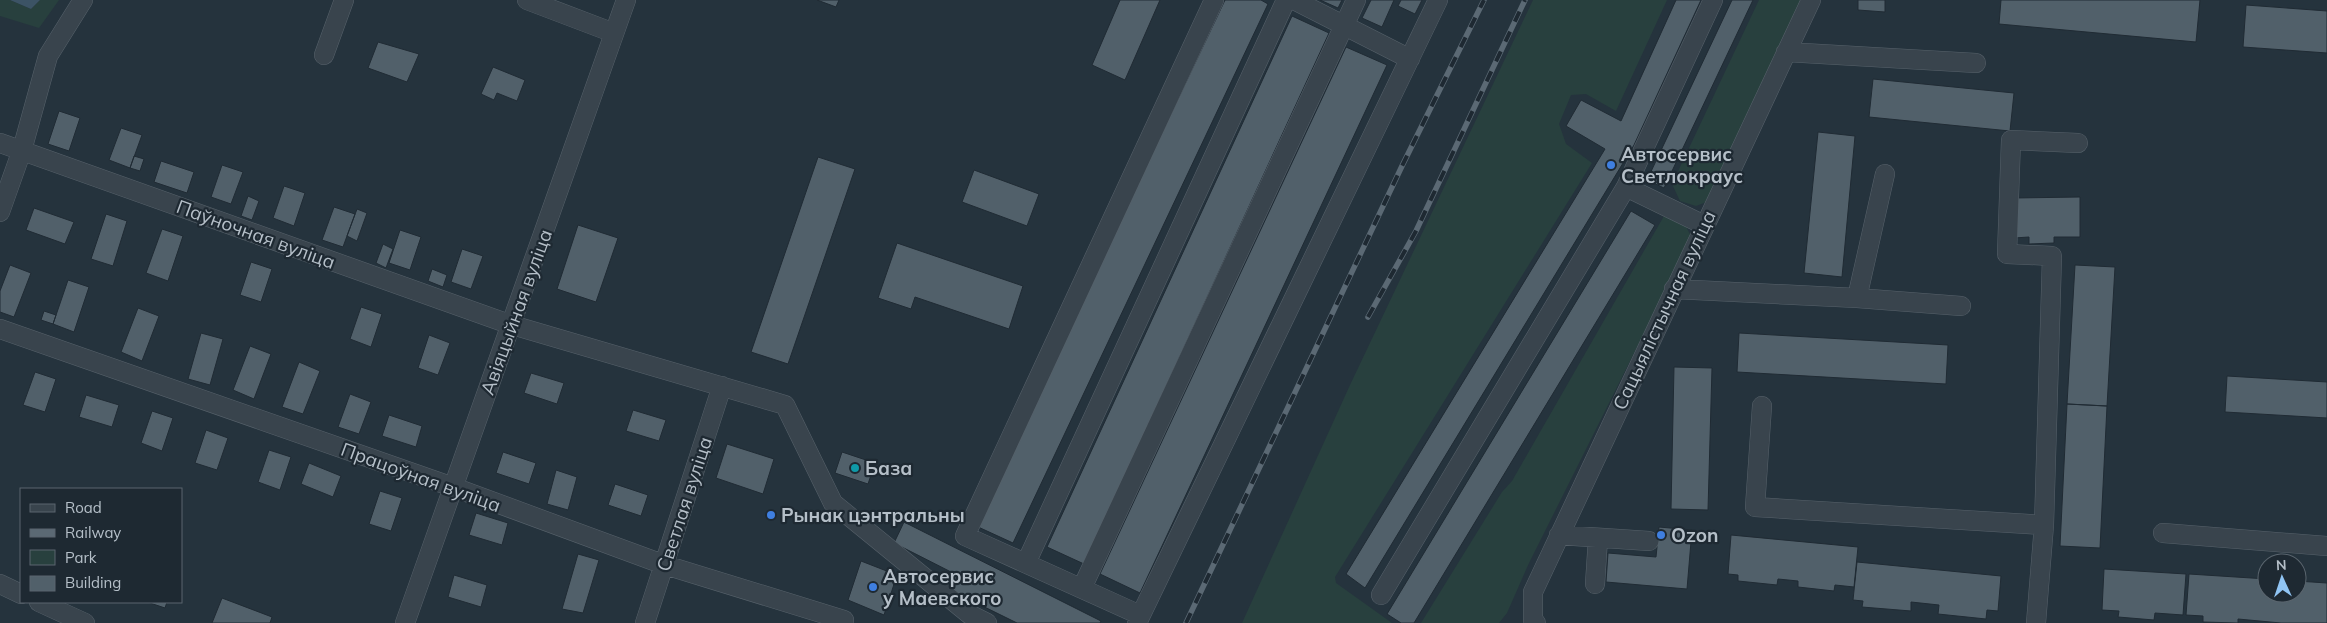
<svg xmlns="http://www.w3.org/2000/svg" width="2327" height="623" font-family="Mulish,sans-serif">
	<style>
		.green { fill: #28403e }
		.water { fill: #3c5365 }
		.building { fill: #51606a; stroke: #202b34 }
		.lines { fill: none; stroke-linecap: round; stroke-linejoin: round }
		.minor-casing { stroke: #57626b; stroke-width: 20 }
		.minor { stroke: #39444d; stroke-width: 19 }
		.rail-casing { stroke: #5b6974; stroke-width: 5.5 }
		.rail { stroke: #1e2932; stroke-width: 4; stroke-dasharray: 11; stroke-linecap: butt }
		.shop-dot { fill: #3f7fe0; stroke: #1e2932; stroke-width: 2 }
		.culture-dot { fill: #0f9aa8; stroke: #1e2932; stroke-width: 2 }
		.labels { text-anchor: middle; stroke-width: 4.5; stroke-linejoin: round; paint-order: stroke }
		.poi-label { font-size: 19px; font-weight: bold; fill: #b5bfc8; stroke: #1e2932; text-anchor: start }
		.street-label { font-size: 19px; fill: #b5bfc8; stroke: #1e2932 }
	</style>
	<rect width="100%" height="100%" fill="#25333d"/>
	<path class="green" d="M0,0H10L31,9L40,0H59L39,28L0,16Z
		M1533,0H1667L1616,111L1586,94L1571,95L1559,124L1566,144L1592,163L1335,577L1336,583L1392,623H1242L1350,385Z
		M1759,0H1803L1709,201L1696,206L1680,201L1672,184Z
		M1664,216L1683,221L1691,236L1689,243L1529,563L1507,613L1499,623H1421L1502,492L1512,481Z"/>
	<path class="water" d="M10,0H40L31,9Z"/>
	<path class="building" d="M817,0H839L836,7Z
		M1120,0H1160L1125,80L1092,65Z
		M1225,0H1261L1268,4L1013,543L976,526Z
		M1320,0H1342L1338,8Z
		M1371,0H1394L1382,27L1362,18Z
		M1401,0H1422L1415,14L1398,6Z
		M1676,0H1701L1634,145L1365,588L1346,574L1605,149L1566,126L1581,100L1621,121Z
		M1732,0H1753L1664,188L1647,180Z
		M1858,0H1885V12L1858,10Z
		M2001,0H2200L2196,42L1999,24Z
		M2246,5L2327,11V53L2243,47Z
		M1292,16L1329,33L1084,564L1047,547Z
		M378,42L419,54L407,82L368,68Z
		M1346,47L1387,65L1140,593L1100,574Z
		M493,67L525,80L517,101L497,93L494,100L481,94Z
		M1873,79L2014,93L2010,131L1869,117Z
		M59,111L80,118L69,151L48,144Z
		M121,128L142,135L130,168L109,160Z
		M1818,132L1855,136L1842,277L1804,273Z
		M134,156L144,159L140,171L130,168Z
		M818,157L855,169L788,364L751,352Z
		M161,161L194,172L187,193L154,182Z
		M222,165L243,172L231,204L211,197Z
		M974,170L1039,194L1027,226L962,202Z
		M284,186L305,193L294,226L273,218Z
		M248,196L259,201L252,220L241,216Z
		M2080,197V237H2054V243L2029,244V237L2014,238V198Z
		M334,207L355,214L343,247L322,240Z
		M34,208L74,222L65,244L26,230Z
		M357,209L367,213L357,241L347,236Z
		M1631,211L1655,225L1414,623H1401L1387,614Z
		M106,214L127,221L113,266L91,259Z
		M578,225L618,238L596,302L557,289Z
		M162,229L183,236L168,281L146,273Z
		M400,230L421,237L410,270L389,263Z
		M897,243L1023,286L1009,329L915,297L911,309L878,298Z
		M383,244L393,249L386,268L376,263Z
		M462,249L483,256L471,289L451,282Z
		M251,262L272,269L261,302L240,295Z
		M10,265L31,273L14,317L0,312V291Z
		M2075,265L2115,267L2107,406L2067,404Z
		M432,269L447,275L443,287L428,281Z
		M68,280L89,287L74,332L53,324Z
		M361,307L382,314L371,347L350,339Z
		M138,308L159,316L142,361L121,352Z
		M44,311L56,315L53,324L41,320Z
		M201,333L223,339L210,385L188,379Z
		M1739,333L1948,345L1946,384L1737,372Z
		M429,335L450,343L438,375L418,368Z
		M250,346L271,354L254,399L233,390Z
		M299,362L320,371L303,414L282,407Z
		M1674,367L1712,368L1708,510L1671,509Z
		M35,372L56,379L45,412L23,405Z
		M531,373L564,383L557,404L524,393Z
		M2227,376L2327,382V418L2225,412Z
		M350,394L371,402L359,434L338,427Z
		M86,395L119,405L112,427L79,417Z
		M2067,404L2107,406L2100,548L2060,546Z
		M633,410L666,420L659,441L626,431Z
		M152,411L173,418L162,451L141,443Z
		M389,415L422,426L416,447L382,436Z
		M206,430L228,438L217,470L195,463Z
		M727,444L774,459L763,494L716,478Z
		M269,450L291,457L280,490L258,482Z
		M503,452L536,463L529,484L496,473Z
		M842,452L875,463L868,484L835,473Z
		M309,463L341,476L333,497L301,484Z
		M556,470L577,477L568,510L547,504Z
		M615,484L648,495L641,516L608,505Z
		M380,491L402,498L391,531L369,524Z
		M476,513L508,523L502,545L469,535Z
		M904,522L1101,621L1100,623H1017L948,589L955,574L894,543Z
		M1659,527L1692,530L1687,589L1606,582L1608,553L1656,557Z
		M1731,535L1858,547L1854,587L1835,585L1834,591L1798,587V581L1778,579L1777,585L1738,581V575L1728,574Z
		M578,554L599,560L583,613L562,609Z
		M861,561L897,575L884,615L848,600Z
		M1857,562L2001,576L1998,611L1987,610L1986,619L1938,614L1939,605L1911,602V611L1862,607L1863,601L1853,600Z
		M2104,569L2186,574L2183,615L2155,613L2154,620L2118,617L2119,611L2102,610Z
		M2189,574L2267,579V593H2297V581L2327,583V623H2281L2238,619V623L2203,622V616L2186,615Z
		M454,575L487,585L481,607L448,597Z
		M222,598L272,617L270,623H212Z
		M147,602H167L165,608Z"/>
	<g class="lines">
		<defs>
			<path id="minor" d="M527,0L614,33
				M1294,0L1410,59
				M1786,52L1976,63
				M324,55L344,0
				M0,143L512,325L785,405L833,503L969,614L987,623
				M1626,187L1704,225
				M0,212L22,150L48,56L83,0
				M1674,289L1857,298L1961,306
				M1857,298L1885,174
				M0,329L453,487L665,565L844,620
				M1762,406L1755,507L2044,525
				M2163,533L2327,546
				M1559,535L1649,541
				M1026,563L1286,0
				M0,584L21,594
				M1595,584L1598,538
				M1082,588L1356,0
				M1381,595L1626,187L1713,0
				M39,602L85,623
				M1140,615L965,536L1214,0
				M405,623L626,0
				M645,623L722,386
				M1137,623L1438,0
				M1536,623L1533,620V592L1811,0
				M2036,623L2044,525L2052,256L2007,254L2011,140L2078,143"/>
		</defs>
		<use href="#minor" class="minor-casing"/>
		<use href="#minor" class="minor"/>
		<defs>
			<path id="rail" d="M1368,317L1416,231L1525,0
				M1186,623L1402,166L1484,0"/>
		</defs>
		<use href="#rail" class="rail-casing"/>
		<use href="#rail" class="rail"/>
	</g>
	<g class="shop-dot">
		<circle cx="1611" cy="165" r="5"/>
		<circle cx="771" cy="515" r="5"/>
		<circle cx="1661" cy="535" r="5"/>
		<circle cx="873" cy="587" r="5"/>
	</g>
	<circle class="culture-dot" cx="855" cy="468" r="5"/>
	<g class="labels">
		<g class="poi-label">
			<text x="1621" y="161">Автосервис<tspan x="1621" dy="22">Светлокраус</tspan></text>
			<text x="865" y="475">База</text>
			<text x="781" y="522">Рынак цэнтральны</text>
			<text x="1671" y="542">Ozon</text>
			<text x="883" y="583">Автосервис<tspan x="883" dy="22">у Маевского</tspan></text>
		</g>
		<g class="street-label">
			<text transform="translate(256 234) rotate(20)" y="7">Паўночная вуліца</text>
			<text transform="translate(1664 310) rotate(-65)" y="7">Сацыялістычная вуліца</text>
			<text transform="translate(516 312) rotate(-70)" y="7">Авіяцыйная вуліца</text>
			<text transform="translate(421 477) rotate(20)" y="7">Працоўная вуліца</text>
			<text transform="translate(684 504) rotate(-72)" y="7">Светлая вуліца</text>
		</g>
	</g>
	<rect x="20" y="488" width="162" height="115" fill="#1e2932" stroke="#5a656e"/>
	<rect x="30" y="504" width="25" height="8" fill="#39444d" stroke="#5a656e"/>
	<text x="65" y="513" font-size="15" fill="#b5bfc8">Road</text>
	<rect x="30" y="529" width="25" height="8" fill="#5b6974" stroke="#5a656e"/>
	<text x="65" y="538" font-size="15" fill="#b5bfc8">Railway</text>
	<rect x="30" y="550" width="25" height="15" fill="#28403e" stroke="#5a656e"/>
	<text x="65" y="563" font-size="15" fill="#b5bfc8">Park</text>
	<rect x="30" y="576" width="25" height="15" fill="#51606a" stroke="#5a656e"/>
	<text x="65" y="588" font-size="15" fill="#b5bfc8">Building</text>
	<g transform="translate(2282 578) rotate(357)"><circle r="24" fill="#1e2932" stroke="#5a656e"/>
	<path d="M0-4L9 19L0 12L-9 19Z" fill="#90c4f3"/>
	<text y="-8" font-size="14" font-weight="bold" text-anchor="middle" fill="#b5bfc8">N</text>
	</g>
</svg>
